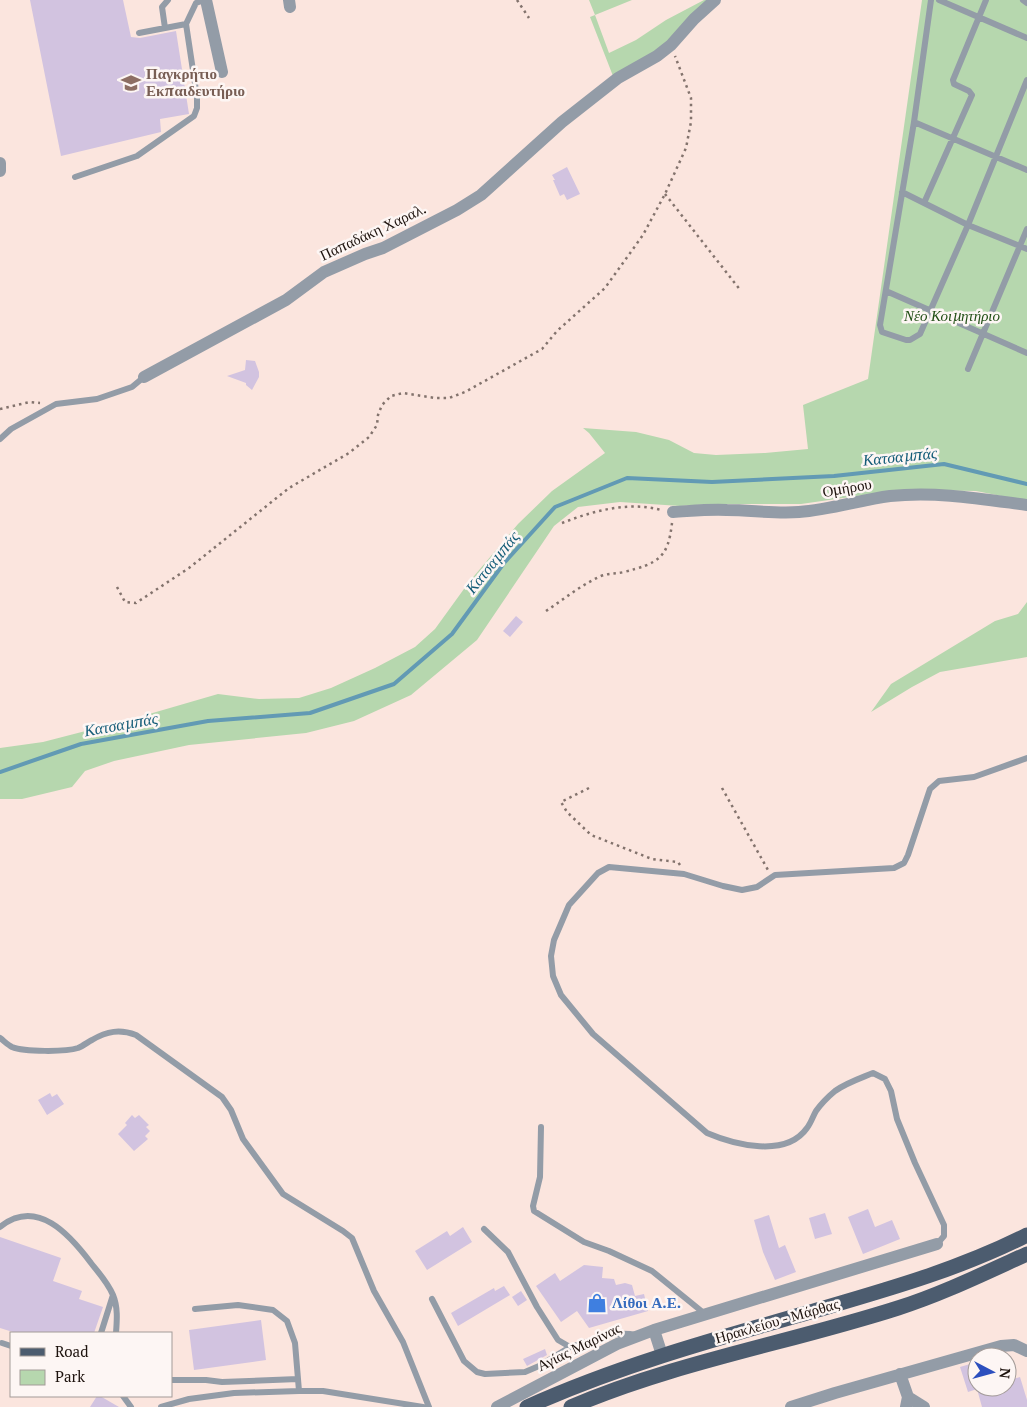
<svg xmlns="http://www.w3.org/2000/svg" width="1027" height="1407" font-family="'PT Serif',serif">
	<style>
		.green { fill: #b6d7ae }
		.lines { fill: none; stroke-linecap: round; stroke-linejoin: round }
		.stream { stroke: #629ab4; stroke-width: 4 }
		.building { fill: #d2c3e0 }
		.path { stroke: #83736d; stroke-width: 2.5; stroke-dasharray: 2.5 4; stroke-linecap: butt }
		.lane { stroke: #939ca7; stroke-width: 6 }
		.street { stroke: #939ca7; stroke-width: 12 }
		.primary { stroke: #4c5c6f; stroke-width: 15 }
		.labels { text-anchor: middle; stroke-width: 5; stroke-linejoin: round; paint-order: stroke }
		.education-label { font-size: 15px; font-weight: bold; fill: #785e54; stroke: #fdf6f4; text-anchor: start }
		.street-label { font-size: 15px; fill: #1d120d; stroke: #fdf6f4 }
		.park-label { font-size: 15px; font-style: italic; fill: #224f16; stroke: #fdf6f4 }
		.shop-label { font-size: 15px; font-weight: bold; fill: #366cbe; stroke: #fdf6f4; text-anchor: start }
		.water-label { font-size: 16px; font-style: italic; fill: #145c78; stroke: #fdf6f4 }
	</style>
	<rect width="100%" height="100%" fill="#fbe5de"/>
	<path class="green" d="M589,0H632L595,15L609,53L636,40L666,20L704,0H711L655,53L613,76L590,17L595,15Z
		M922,0H1027V501L976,491L919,490L871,494L801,504H711L680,506L620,502L578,507L554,526L477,640L411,695L354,721L306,733L189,745L114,761L85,771L72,787L22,799H0V748L43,742L132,719L218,694L259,699L299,698L331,688L375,668L415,647L435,629L469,582L518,524L552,491L605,453L589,433L583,428L636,432L669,440L694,453L716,455L765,453L808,449L803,405L868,379Z
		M1027,602V657L940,672L912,687L871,712L891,684L995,621L1018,614Z"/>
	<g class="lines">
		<path class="stream" d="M0,772L81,744L208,721L310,713L394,684L452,634L504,563L555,507L627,478L712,482L834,476L944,464L1027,484"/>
	</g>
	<path class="building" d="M30,0H123L131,37L140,38L176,31L189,114L160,119L161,132L61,156Z
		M567,167L580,194L567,200L564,194L560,196L553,180H555L552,175Z
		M246,360L255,361L259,372V377L252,390L246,385V383L227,376L245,370Z
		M516,616L523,622L510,637L503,631Z
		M50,1093L52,1097L57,1094L64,1104L47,1115L38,1100Z
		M132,1115L135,1118L139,1115L149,1125L146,1127L150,1131L145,1136L148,1139L134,1151L118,1134L127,1125L125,1123Z
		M868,1209L875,1227L892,1220L900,1239L863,1254L848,1217Z
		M825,1213L832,1234L815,1239L809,1218Z
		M769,1215L779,1248L785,1245L796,1272L775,1280L763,1252L754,1220Z
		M463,1227L472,1242L427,1270L415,1251L447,1231L450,1236Z
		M0,1237L61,1258L53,1281L82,1291L79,1299L103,1307L94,1333H16L0,1328Z
		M584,1265L603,1267L602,1278L614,1279L616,1285L625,1283L632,1285L635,1296L644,1294L648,1311L589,1328L577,1311L561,1322L536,1286L555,1273L560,1281Z
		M504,1286L510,1295L458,1326L451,1313L494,1288L495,1291Z
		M521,1291L527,1300L518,1306L512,1297Z
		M261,1320L266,1360L194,1370L189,1330Z
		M545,1349L547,1355L527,1366L523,1359Z
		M977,1362V1387H1007V1381L1020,1377L1027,1400V1407H982L977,1389L968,1392L960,1367Z
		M97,1396H100L119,1407H90Z"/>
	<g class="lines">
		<path class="path" d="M517,0L529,18
			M665,194L741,291
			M0,409L30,402L40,403
			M562,523C593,511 628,501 661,510
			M117,587L125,602L136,603L189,568L289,488L349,453L369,437L377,425L378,415L382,405L391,396L403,393L435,398H449L465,392L542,349L557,331L605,288L643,235L665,194L686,148L691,122V98L675,56
			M546,611C564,599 581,585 601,576C609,573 616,574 624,572C658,563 668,559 672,523
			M589,788L561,802L567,812L591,835L652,859L678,862L680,865
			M722,788L768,870"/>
		<path class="lane" d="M931,0L914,122L880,325L882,332L906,340H910L920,334L968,225L1027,80
			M939,0L1027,38
			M1023,0L1027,3
			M165,28L162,7L168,0
			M139,33L186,24
			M914,122L1027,170
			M75,177L137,156L194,116L197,108V97L186,24L196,3L204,0
			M902,192L968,225L1027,249
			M924,203L972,95L969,91L954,84L953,80L986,0
			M886,291L1027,353
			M968,369L1027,229
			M0,439L11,429L56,404L97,399L132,387L144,377
			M0,1038C4,1041 8,1045 12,1047C24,1052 66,1052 78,1048C83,1046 88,1042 92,1040C107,1031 120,1029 136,1035L222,1097L231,1110L243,1139L283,1194L343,1231L352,1238L374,1291L403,1342L429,1407
			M541,1127L540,1177L533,1206L534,1211L584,1242L609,1251L652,1271L705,1314
			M0,1227C37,1197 70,1235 91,1263C99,1273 108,1283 113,1295C118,1307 117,1320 116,1333
			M484,1229L508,1252L537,1307L558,1340L570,1347C593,1341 612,1330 636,1335
			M937,1244L944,1236V1225L915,1163L897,1119L891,1091L885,1079L873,1073C861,1078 846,1083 835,1091C829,1096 821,1104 816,1111C813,1116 811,1123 807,1128C786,1158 735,1145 707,1133L593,1034L561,995L553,976L551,956L554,940L569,905L598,873L609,867L684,874L723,886L742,890L757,887L775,875L894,868L904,863L908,855L930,789L939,781L974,777L1027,758
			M432,1299L464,1361L477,1372L485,1374L525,1372L539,1366L570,1347
			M195,1309L238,1305L273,1310L287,1321L295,1343L299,1391
			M101,1333L113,1295
			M2,1343L11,1346
			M171,1380H206L222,1382L298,1379
			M123,1396L131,1407
			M161,1407L189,1399L234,1393L299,1391H323L423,1407"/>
		<path class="street" d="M206,0L222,72
			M289,0L290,7
			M0,163V171
			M144,377L286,300L324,272L365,254L383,248L457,210L481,195L562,122L618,78L657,56L671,45L694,19L715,0
			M673,512C691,511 709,509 727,510C751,510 775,514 799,512C830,510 860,500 890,496C936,491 982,499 1027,505
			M654,1330L937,1244
			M900,1374L908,1397L906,1407
			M908,1397L924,1407
			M497,1407L617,1344L654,1330L662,1355
			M791,1407L835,1393L1001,1346L1014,1345L1027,1351"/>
		<path class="primary" d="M527,1407C620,1365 719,1338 817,1310C889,1289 960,1269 1027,1235
			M571,1407C676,1362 789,1343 898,1308C942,1294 985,1273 1027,1254"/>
	</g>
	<defs>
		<symbol id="school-bare" viewBox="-9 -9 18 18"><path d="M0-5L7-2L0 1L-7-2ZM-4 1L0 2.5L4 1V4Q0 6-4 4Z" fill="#8d6e63" stroke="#fdf6f4" stroke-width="2.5" paint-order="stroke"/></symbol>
		<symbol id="shop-bare" viewBox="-9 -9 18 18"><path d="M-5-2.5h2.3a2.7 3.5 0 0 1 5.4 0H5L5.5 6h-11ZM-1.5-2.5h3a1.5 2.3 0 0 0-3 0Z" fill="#3f7fe0" stroke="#fdf6f4" stroke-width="2.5" paint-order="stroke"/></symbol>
	</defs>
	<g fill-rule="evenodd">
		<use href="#school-bare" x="117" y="69" width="28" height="28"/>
		<use href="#shop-bare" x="583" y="1289" width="28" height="28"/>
	</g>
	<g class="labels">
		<g class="education-label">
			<text x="146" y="79">Παγκρήτιο<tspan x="146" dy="17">Εκπαιδευτήριο</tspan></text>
		</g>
		<g class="street-label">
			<text transform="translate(373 232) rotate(-25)" y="5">Παπαδάκη Χαραλ.</text>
			<text transform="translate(847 488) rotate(-10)" y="5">Ομήρου</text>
			<text transform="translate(777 1321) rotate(-16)" y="5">Ηρακλείου - Μάρθας</text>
			<text transform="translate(579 1347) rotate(-26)" y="5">Αγίας Μαρίνας</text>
		</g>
		<g class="park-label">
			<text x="952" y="321">Νέο Κοιμητήριο</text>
		</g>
		<g class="shop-label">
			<text x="612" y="1308">Λίθοι Α.Ε.</text>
		</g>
		<g class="water-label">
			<text transform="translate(900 456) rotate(-6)" y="6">Κατσαμπάς</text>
			<text transform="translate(492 562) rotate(-51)" y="6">Κατσαμπάς</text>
			<text transform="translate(121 724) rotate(-10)" y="6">Κατσαμπάς</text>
		</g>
	</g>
	<rect x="10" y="1332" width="162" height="65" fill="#fdf6f4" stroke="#a39b98"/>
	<rect x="20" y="1348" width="25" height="8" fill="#4c5c6f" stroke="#a39b98"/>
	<text x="55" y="1357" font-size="15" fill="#1d120d">Road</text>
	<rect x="20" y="1370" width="25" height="15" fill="#b6d7ae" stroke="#a39b98"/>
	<text x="55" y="1382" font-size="15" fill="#1d120d">Park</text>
	<g transform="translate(992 1372) rotate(96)"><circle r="24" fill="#fdf6f4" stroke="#a39b98"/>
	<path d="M0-4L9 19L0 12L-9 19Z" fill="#2c4fbe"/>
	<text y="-8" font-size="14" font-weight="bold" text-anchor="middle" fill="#1d120d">N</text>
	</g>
</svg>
